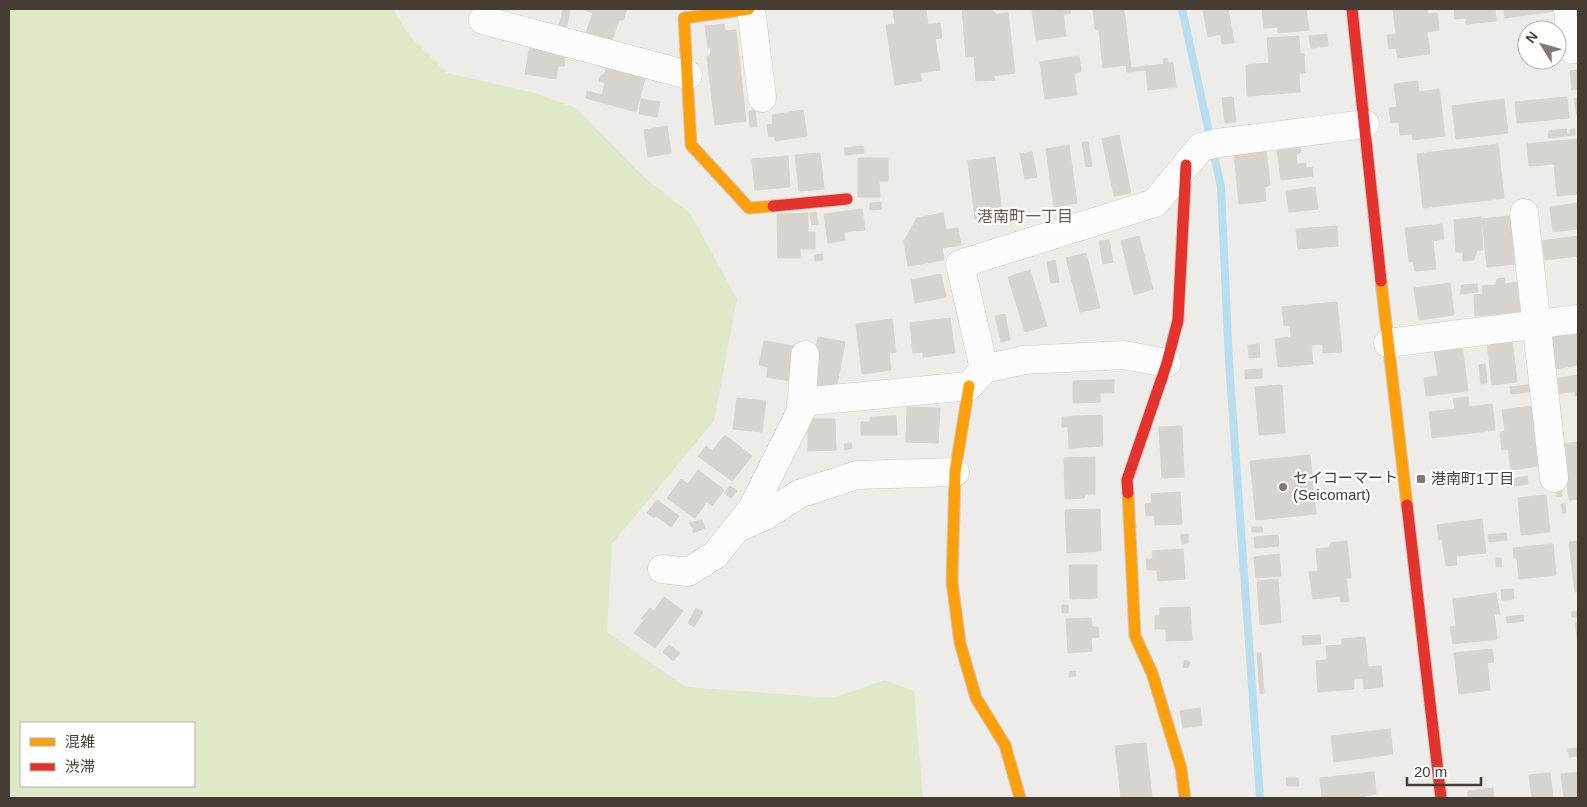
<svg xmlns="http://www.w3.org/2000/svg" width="1587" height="807" font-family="Arial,'Noto Sans JP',sans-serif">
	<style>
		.green { fill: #dfe9c7; fill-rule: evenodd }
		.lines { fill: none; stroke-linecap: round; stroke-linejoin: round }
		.stream { stroke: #b7deee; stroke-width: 8 }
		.building { fill: #d7d3cf; stroke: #d7d3ce }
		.street-casing { stroke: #cbc8c4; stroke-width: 29 }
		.slow-casing { stroke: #cec8bf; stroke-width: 13 }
		.jam-casing { stroke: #cec8bf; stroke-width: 13 }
		.street { stroke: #fcfcfc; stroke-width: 28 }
		.slow { stroke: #ff9f0a; stroke-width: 11 }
		.jam { stroke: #e5322d; stroke-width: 11 }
		.poi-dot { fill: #807a73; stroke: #fff; stroke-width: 2 }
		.labels { text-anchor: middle; stroke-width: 4.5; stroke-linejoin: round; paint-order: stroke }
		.poi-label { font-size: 15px; fill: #453d34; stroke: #fff; text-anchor: start }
		.neighbourhood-label { font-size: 16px; fill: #67594b; stroke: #fff }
	</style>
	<rect width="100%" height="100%" fill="#eeece8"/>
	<path class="green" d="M9,9H393L409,35L447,73L535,93L576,108L645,178L690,213L737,299L714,421L612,544L607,632L686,687L833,698L885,680L914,691L923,798H9ZM21,723H194V786H21Z"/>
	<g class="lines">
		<path class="stream" d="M1182,9L1221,187L1229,362L1260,798"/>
	</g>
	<path class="building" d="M563,9L570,11L566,29L559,27Z
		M582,9H627L623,20H619L611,43L585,35L593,13Z
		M893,9H926L928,25L940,23L942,38L935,39L940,70L920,73L922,81L895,85L886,25L895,24Z
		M962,9H990L996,14L1008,13L1015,73L993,76L995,80L976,81L974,56L966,57Z
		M1032,9H1070L1071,13L1063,14L1066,36L1036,40Z
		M1093,9H1124L1131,68L1164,64L1163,59L1167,58L1168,63H1173L1176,87L1148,90L1146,70L1127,72L1126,65L1103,68L1099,30L1095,29Z
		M1217,9H1228L1234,43L1222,44L1221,34L1208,37L1203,11Z
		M1262,9H1306L1309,30L1278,33V27L1264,28Z
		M1393,9H1427L1428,14L1437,13L1439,30L1427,32L1430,54L1398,58L1396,48L1389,49L1387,35L1396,34Z
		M1454,9H1495L1496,21L1466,24V18L1455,19Z
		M1504,9H1555V11L1505,18Z
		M724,24L725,31L736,30L746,121L715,125L707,57L710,56L711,48H708L705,26Z
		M1327,34L1328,46L1311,48L1309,36Z
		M1299,36L1300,54H1304L1305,73H1299L1300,92L1247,96L1246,65L1269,63L1267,38Z
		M1526,43V50H1518V44Z
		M530,45L566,50L564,66H558L556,79L525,74Z
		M1079,56L1081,71L1074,74L1077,95L1045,99L1040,62Z
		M607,65L646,75L636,112L586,98L587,91L602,95L605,83L599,81L601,75H604Z
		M1578,70V89L1572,90L1570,71Z
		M1418,81L1419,92L1439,89L1445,136L1413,140L1412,134L1400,135L1399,122L1391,123L1389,108L1397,107L1394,84Z
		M1233,97L1236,122L1225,123L1222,98Z
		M1567,97L1569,118L1517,123L1515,102Z
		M1578,98V115H1577L1574,99Z
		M641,99L660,102L657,117L639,114Z
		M1504,99L1508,133L1456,139L1452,106Z
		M755,110L757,127H750L749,111Z
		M803,110L807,136L775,141V136L769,137L767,125L773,124L772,115Z
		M667,126L671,153L648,157L644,130Z
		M1567,129L1566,134H1570V129H1575V135L1548,138L1549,131Z
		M1119,135L1131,193L1114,196L1102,139Z
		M1577,139L1578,194L1557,196L1554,164L1529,166L1527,144Z
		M1082,142H1088L1092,166L1086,167Z
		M1498,144L1504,198L1423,208L1417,154Z
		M1069,145L1077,203L1054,207L1046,149Z
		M863,146L864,153L845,155L844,148Z
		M1300,147L1301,152L1296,155L1297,164L1306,163V168L1312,167L1313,176L1281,180L1277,150Z
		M1266,149L1270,185L1265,187L1266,201L1239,204L1234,152Z
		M1032,152L1037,177L1025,179L1020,154Z
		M820,153L824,189L799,191L795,155Z
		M788,156L790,187L755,190L752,159Z
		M995,157L1002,215L975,219L968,161Z
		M858,158H888V181H879L880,197H858Z
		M1315,187L1318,209L1289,212L1286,191Z
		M881,202V209L870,210V203Z
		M1578,203V229L1553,232L1550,207Z
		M862,209L865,230L844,232L845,240L828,243L824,214Z
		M816,212L818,224L812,225L810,213Z
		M808,213V232H815V249H800V258H778L777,214Z
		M943,213L946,230L958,228L961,245L942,248L944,260L908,266L904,241L917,218Z
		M1510,216L1513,235H1517L1519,250L1514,251L1515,264L1487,267L1482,219Z
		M1481,217L1483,250H1477L1474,260L1463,261V252H1456L1454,220Z
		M1442,224L1444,239L1433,241L1436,269L1415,271L1413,261L1409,262L1405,228Z
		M1337,226L1338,246L1298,249L1296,229Z
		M1139,236L1153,289L1134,295L1121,241Z
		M1578,236V256L1545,260L1542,241Z
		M1109,240L1113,262L1103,264L1099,241Z
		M1086,253L1100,308L1080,312L1066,258Z
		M823,254V260L815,261V255Z
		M1055,260L1059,282L1051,283L1047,262Z
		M1030,270L1047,326L1025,332L1008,277Z
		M941,274L946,297L915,303L911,280Z
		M1505,278V284L1517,282L1520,312L1475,316L1474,295L1483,294L1482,286L1496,285L1497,279Z
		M1450,283L1454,315L1419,320L1414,288Z
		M1477,284L1478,292L1460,294L1462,285Z
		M1337,302L1342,352L1323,353V344L1311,345L1313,364L1278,367L1275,339L1291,337L1290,325L1284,326L1282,307Z
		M1005,314L1010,340L1001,342L995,316Z
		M950,318L955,353L923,357V352L913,353L910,323Z
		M892,319L896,352L889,353L891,370L862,374L856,324Z
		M1578,333V365L1554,369L1550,337Z
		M818,337L845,342L836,389L809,384Z
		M1512,340L1517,382L1492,385L1487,343Z
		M764,341L795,346L790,381L767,377L768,367L759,365Z
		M1259,344L1260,357L1249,358L1248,345Z
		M1462,345L1468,391L1426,396L1424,378L1438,376L1434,349Z
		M1485,364L1487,383L1481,384L1479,365Z
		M1262,369V378L1245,379V370Z
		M1578,375V395L1575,396V391L1555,394L1553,379Z
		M1114,380V393H1100V402L1073,403V381Z
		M1535,384L1536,391L1511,394L1510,387Z
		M1282,385L1285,433L1259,435L1255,387Z
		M1468,397L1469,407L1492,404L1495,430L1432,438L1429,412L1455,409L1453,399Z
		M737,398L766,401L762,432L733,429Z
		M1531,406L1538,466L1511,470L1508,449L1502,450L1500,433L1505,431L1502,410Z
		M907,407L940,408L938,443L906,442Z
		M1102,415L1103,446L1069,448L1068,427H1062V417Z
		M896,416L897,435H861V422H870V417Z
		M808,419H835L836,450L808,451Z
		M1182,426L1184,477L1162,478L1159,427Z
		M725,435L752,456L732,481L698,456L706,446L712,451Z
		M1578,442V499L1569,500L1563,444Z
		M851,443L852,448L845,450L844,444Z
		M1310,455L1316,514L1256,520L1250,461Z
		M1095,457V494H1085L1084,498L1065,499L1064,458Z
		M698,470L724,490L712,506L707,502L695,518L667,498L681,479L688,484Z
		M1527,476L1528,484L1507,487L1506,480Z
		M730,486L737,491L731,498L724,493Z
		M1561,487L1562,496L1557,497L1556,488Z
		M1180,492L1182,524L1155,525L1154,515L1146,516L1145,504L1152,503L1151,494Z
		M1546,495L1550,532L1521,535L1518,498Z
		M657,500L679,516L671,527L656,516L654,518L647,513Z
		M1561,504H1565L1566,512L1563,514Z
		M1100,509L1101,551L1067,553L1065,510Z
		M1482,519L1486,553L1456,556L1457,565L1446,566L1442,539L1439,540L1437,525Z
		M702,520L705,528L693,533V528L689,523Z
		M1252,527H1262L1263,532H1252Z
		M1506,533L1507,540L1489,542L1488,535Z
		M1188,534V543L1182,544L1181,535Z
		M1278,535L1279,546L1255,548L1254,537Z
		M1347,541L1351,578H1346L1349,601L1341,602L1340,596L1313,599L1309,572L1318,571L1316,549L1329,548L1331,543Z
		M1578,541V591L1575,592L1569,542Z
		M1553,544L1556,575L1519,579L1517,558H1514L1513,548Z
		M1183,549L1185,579L1158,581L1157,570H1147L1146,559H1153L1152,551Z
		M1279,554L1281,576L1256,578L1254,557Z
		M1496,558H1501L1502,567H1496Z
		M1069,565H1097V598L1070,599Z
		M1278,579L1281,623L1260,624L1257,581Z
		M1513,589L1514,599L1502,600L1501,590Z
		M1496,593L1500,614H1494L1497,639L1453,644L1450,627L1456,626L1453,599Z
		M664,597L683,611L655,648L634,633L645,619H641L650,608L654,611Z
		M1062,605H1068V613H1062Z
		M1190,607L1192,640L1166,641V629H1155V616H1160V608Z
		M696,608L703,612L694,627L688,623Z
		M1578,611V617H1572V612Z
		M1523,615L1524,621L1507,623L1506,617Z
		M1091,618L1092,627H1098L1099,637L1091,638L1092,651L1068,653L1066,619Z
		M1578,622V645L1575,623Z
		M1320,635L1321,644L1303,645L1302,636Z
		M1365,637L1368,667L1381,666L1383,687L1364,689L1363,679H1354V689L1318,692L1316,661L1327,660L1326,646L1342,645V639Z
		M669,645L680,653L673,661L663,652Z
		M1492,649L1494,662L1487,663L1490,690L1459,694L1454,653Z
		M1257,653H1261L1264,693L1260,694Z
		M1185,660L1190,662L1188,668L1183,667Z
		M1075,671L1076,676L1069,677V672Z
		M1200,708L1202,725L1183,728L1180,711Z
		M1390,729L1393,754L1334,762L1331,736Z
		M1146,743L1152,798H1121L1115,746Z
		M1577,748L1578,756L1569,757L1568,749Z
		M1374,772L1376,794L1365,796V798H1322L1320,778Z
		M1578,772V798H1564L1561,774Z
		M1550,773L1553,798H1532L1529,775Z
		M1286,778H1298L1299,786H1287Z
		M1493,788L1494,798H1468V791Z"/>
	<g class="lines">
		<defs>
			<path id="street" d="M751,9L762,98
				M1568,9L1572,49H1578
				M483,20L688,75
				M1524,213L1554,478
				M1388,343L1578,319
				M984,369L960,264L1155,203L1201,147L1218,143L1365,124
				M801,402L969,386L984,369L1024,360L1124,355L1167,363
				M740,527L765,516L799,494L857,475L955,472
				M662,569L688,572L715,555L752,509L801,411L805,355"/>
			<path id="slow" d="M749,9L684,18L691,145L749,208L773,206
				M1381,281L1407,505
				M969,386L955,472L952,582L960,643L976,698L1005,745L1020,798
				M1128,493L1135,636L1152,673L1181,768L1185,798"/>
			<path id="jam" d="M1352,9L1381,281
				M773,206L847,199
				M1128,493L1127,480L1167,363L1178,320L1186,165
				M1407,505L1441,798"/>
		</defs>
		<use href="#street" class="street-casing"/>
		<use href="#slow" class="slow-casing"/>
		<use href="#jam" class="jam-casing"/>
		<use href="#street" class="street"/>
		<use href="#slow" class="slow"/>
		<use href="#jam" class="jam"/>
	</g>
	<g class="poi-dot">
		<rect x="1416" y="474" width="10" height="10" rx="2.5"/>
		<circle cx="1283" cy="487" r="5"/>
	</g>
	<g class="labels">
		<g class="poi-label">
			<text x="1293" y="483">セイコーマート<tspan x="1293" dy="17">(Seicomart)</tspan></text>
			<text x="1431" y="484">港南町1丁目</text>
		</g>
		<g class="neighbourhood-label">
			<text x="1025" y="222">港南町一丁目</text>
		</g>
	</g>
	<rect width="1587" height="807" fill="none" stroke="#453d34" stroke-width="20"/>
	<rect x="20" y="722" width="175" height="65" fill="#ffffff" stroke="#b5b1ae"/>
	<rect x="30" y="738" width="25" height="8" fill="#ff9f0a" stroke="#b5b1ae"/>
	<text x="65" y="747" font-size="15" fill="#453d34">混雑</text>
	<rect x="30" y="763" width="25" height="8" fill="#e5322d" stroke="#b5b1ae"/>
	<text x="65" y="772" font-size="15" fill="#453d34">渋滞</text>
	<g transform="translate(1542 45) rotate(307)"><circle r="24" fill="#ffffff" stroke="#b5b1ae"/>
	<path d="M0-4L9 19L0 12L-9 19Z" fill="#807a73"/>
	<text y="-8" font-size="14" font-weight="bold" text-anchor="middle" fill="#453d34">N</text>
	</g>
	<path d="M1407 777v8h74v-8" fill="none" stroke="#453d34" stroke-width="2.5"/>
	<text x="1414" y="777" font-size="15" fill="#453d34" stroke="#ffffff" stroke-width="4" paint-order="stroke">20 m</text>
</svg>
